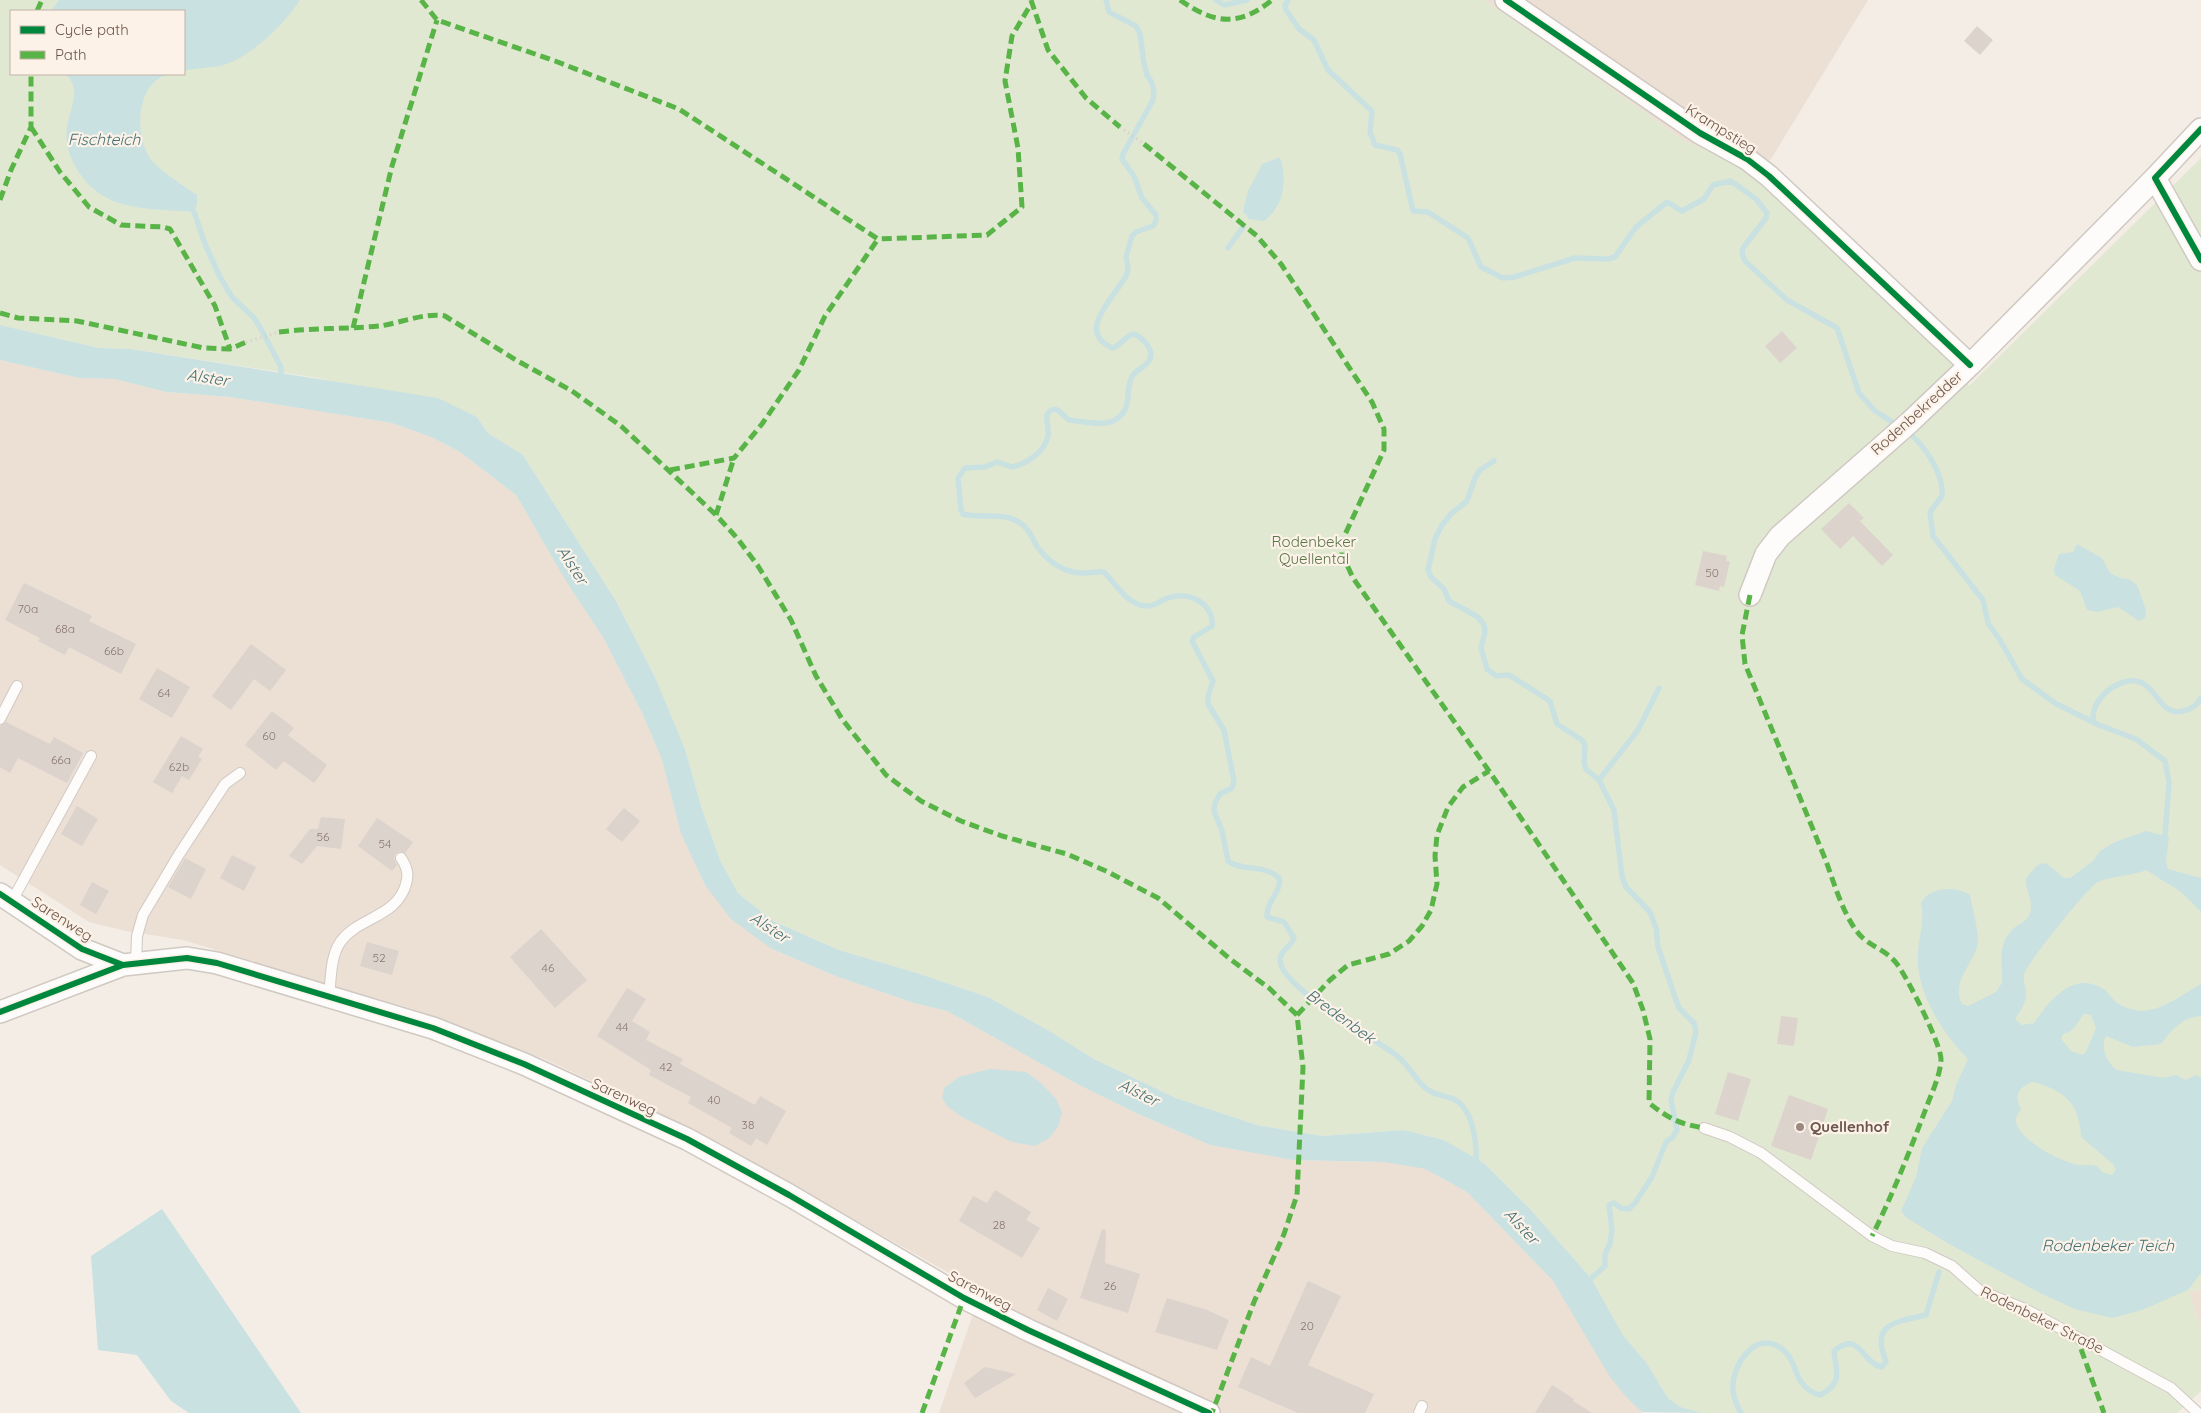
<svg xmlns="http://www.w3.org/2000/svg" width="2201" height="1413" font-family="Quicksand,sans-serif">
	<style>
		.residential { fill: #ecdfd4 }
		.green { fill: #e1e8d2; fill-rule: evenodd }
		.water { fill: #cae1e1; fill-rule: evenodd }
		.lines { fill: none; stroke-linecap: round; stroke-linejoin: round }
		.stream { stroke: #cae1e1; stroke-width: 5.5 }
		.building { fill: #dcd3cd }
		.lane-casing { stroke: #d0c9c2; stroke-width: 12 }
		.street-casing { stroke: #d0c9c2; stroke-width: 24 }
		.path { stroke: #d2cbc6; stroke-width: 3; stroke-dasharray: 1 4; stroke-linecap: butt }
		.lane { stroke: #fdfcfb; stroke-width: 10 }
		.street { stroke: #fdfcfb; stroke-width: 21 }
		.quiet { stroke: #59b447; stroke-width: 5; stroke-dasharray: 10 5; stroke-linecap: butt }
		.cycleway-casing { stroke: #fcf2e7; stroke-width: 9 }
		.cycleway { stroke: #00873e; stroke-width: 6 }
		.poi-dot { fill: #9b8a82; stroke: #fcf2e7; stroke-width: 2 }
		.labels { text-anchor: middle; stroke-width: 4.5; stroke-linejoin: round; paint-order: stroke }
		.number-label { font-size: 12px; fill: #8a776f }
		.street-label { font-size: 15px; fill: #6c554c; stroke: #fcf2e7 }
		.park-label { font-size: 15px; fill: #597648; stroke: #fcf2e7 }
		.poi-label { font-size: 15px; font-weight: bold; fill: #6c554c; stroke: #fcf2e7; text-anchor: start }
		.water-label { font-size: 16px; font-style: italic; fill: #467277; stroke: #fcf2e7 }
	</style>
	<rect width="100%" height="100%" fill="#f3ede6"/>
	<path class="residential" d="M1484,0H1868L1771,159L1757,171L1686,142L1582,67Z
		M0,360L79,378L115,379L166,392L230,397L392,423L431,437L460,452L516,495L566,580L604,639L643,715L662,760L681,834L705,885L772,949L838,977L914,1003L947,1011L1079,1085L1136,1113L1210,1145L1292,1160L1384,1162L1425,1169L1467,1192L1553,1281L1627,1398L1643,1413H939L981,1291L697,1131L547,1060L410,1008L348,990L183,940L126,931L89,922L0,865Z
		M2201,1289V1330L2189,1293Z"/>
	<path class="green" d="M0,0H1484L1582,67L1686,142L1757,171L1957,366L1969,386L2201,158V1289L2189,1293L2201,1330V1391L2177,1413H1701L1681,1407L1668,1398L1646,1362L1623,1335L1591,1278L1530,1209L1484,1163L1444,1140L1404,1130L1323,1136L1257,1125L1176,1098L1094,1059L1051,1032L988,997L917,973L839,950L773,921L738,893L720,860L702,809L685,749L655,677L616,601L523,455L488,433L477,417L318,378L131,349L99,348L0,325ZM11,11H184V74H11Z"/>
	<path class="water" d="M59,0H300C284,25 248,60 219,66C207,68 195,68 184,71V11H51Z
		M66,74H170C135,81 133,139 153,162C165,174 182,185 197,195V204L194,212C149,208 105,213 78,171C69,157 65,143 67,127C70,107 82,91 66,74Z
		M1280,157C1287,179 1285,206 1264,221L1249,219L1243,211L1248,191L1262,164Z
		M0,325L99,348L131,349L438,398L477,417L488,433L523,455L616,601L655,677L685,749L702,809L720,860L738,893L773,921L839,950L917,973L988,997L1051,1032L1094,1059L1176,1098L1257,1125L1323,1136L1404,1130L1444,1140L1484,1163L1530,1209L1591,1278L1623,1335L1646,1362L1668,1398L1681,1407L1701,1413L1642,1412L1627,1398L1610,1377L1553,1281L1467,1192L1425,1169L1384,1162L1292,1160L1210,1145L1136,1113L1079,1085L947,1011L914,1003L838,977L772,949L731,919L705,885L681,834L662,760L643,715L604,639L566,581L516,495L460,452L431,437L392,423L230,397L166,392L115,379L79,378L0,360Z
		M2077,544L2102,558L2110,573L2120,578L2129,579L2137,585L2146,610L2145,618L2139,621L2118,607L2097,612L2087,610L2080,591L2055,575L2054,569L2059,554L2073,552Z
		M2146,831L2169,837L2166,861L2168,869L2201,878V912L2181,892L2146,870C2130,877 2114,875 2098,882C2088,887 2030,960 2025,972C2022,979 2025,983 2026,991C2027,1002 2021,1010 2015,1019L2022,1025L2034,1023C2050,999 2075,969 2105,990C2110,994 2113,1001 2119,1004C2123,1007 2136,1011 2141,1011C2162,1011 2183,994 2201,984V1016C2182,1017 2172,1030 2161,1044L2133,1047L2106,1036C2100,1048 2107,1062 2117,1070L2163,1078L2176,1075L2186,1080L2196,1075L2201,1078V1273L2188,1290L2142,1310L2112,1318L2075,1309L2040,1293L1949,1244L1907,1218L1901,1211L1916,1177L1922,1148L1952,1101L1956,1085L1968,1059C1943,1034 1915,991 1918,953C1919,934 1925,923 1921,903C1928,887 1956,885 1970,895C1972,905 1979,933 1978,941C1977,961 1950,980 1962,1004L1968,1006L1996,992L2002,983C2003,963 1996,944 2014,928C2020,923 2028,921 2030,913C2034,900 2025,891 2026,879C2043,854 2046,863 2064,878H2070L2093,861L2100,851L2115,842ZM2084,1014L2091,1015L2096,1028L2086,1052L2082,1055L2071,1051L2061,1039L2063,1034C2076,1031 2077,1022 2084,1014ZM2033,1082C2064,1090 2080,1104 2081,1137L2113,1164L2116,1170L2112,1175L2102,1172L2097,1166C2089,1164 2081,1166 2074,1164C2058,1160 2016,1138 2016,1120C2016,1115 2019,1113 2021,1109C2013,1095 2019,1087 2033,1082Z
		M990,1069L1026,1072L1041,1083L1056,1099L1062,1112L1058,1127L1048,1139L1035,1146L1012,1142L962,1117L947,1106L942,1098L944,1088L959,1077Z
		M162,1209L301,1413H189L171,1401L137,1355L98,1350L91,1256Z"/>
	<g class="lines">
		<path class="stream" d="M1106,0L1109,12L1136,26L1140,34L1144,63L1147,75L1152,83L1154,93L1153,100L1123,154L1122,159L1134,176L1142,198L1156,215V221L1153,226L1136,232L1132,236L1126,257L1128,267L1127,274C1117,295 1073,332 1113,348C1121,345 1126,335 1134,334C1146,340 1159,355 1144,366C1138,371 1133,372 1131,379C1125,394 1132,407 1118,418C1107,428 1082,421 1069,420C1061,414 1055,402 1047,415C1046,422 1049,429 1048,436C1045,452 1026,464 1012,467L997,462L985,467L965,468L958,478L961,510L963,514C981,519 1001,512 1017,521C1027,526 1031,535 1036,545C1047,561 1064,574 1085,573C1092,573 1097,571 1104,572C1117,585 1126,604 1146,606C1154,607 1161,600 1168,598C1189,591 1214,603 1212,626L1194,637L1192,641L1213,681L1208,696V704L1224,730L1234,781L1232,788L1220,794L1215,803L1214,811L1222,831L1228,861C1243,872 1265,864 1279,878C1282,892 1266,901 1267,917L1284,922L1294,938C1291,947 1280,950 1280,960C1280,987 1374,1038 1396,1055C1408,1064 1413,1076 1423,1086C1431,1094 1441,1095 1451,1098C1474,1106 1477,1145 1476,1165
			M1216,0L1224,5L1247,0
			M1288,0L1285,5L1286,10L1299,29L1314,40L1328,70L1372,111L1370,132L1375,145L1397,150L1400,154L1413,211L1428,212L1468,238L1481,267L1503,278L1514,277L1575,258L1608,259L1615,257L1636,227L1667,202L1682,211L1704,199L1713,185L1731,181L1756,199L1767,213L1766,218L1743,248L1742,254L1745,261L1787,300L1837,328L1859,393L1875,411L1899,426
			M194,212L205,244L220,277L232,297L254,318L261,329L281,367V379
			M1228,248L1243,227
			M1907,431C1924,445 1944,473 1942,496L1930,512L1933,536L1983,600L1988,623L2000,640L2022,679L2055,703L2099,725L2136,739L2165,761L2169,783L2165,836
			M1494,461L1480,470L1475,478L1467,501L1451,514L1442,525L1435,539L1428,570L1431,577L1444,589L1449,601L1478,617L1484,625L1485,632L1481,648L1487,669L1496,676L1509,675L1550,701L1557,724L1582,740L1585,745L1584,763L1586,769L1599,780L1614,810L1622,876L1626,887L1650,912L1656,928L1658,947L1676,1000L1679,1008L1694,1023L1696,1032L1689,1060L1673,1092L1671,1100L1677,1130L1673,1137L1666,1142L1652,1177L1635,1203L1629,1209L1621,1208L1614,1203L1609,1205L1612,1230L1610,1244L1605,1254V1266L1586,1283
			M2094,722C2088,702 2116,678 2136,681C2157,684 2159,717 2183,711C2192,709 2196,706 2201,698
			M1599,780L1638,730L1659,688
			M1741,1413C1734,1400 1731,1391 1734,1377C1737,1365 1742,1356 1752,1348C1767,1337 1785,1346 1792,1362C1796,1369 1797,1377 1802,1383C1807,1390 1812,1393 1820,1395C1844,1382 1836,1373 1834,1351C1860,1329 1861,1363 1882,1367L1886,1361C1869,1322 1899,1322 1926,1315L1939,1272"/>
	</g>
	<path class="building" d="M1977,26L1993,40L1980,55L1964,41Z
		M1782,331L1797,348L1780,363L1765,346Z
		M1849,503L1864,518L1860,521L1893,555L1882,566L1853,536L1840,549L1821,529Z
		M1703,551L1727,556L1726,561L1730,562L1724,587L1720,586L1719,591L1695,585Z
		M24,583L92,616L89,621L136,644L121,674L69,647L65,655L38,641L40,638L5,620Z
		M251,644L286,670L270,691L254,679L231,710L212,696Z
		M157,668L190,687L172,718L139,699Z
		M272,711L294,728L288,735L327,765L314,783L284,761L276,770L245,745Z
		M6,722L50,744L54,737L83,753L67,783L18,758L10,773L0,767V726Z
		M181,736L203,749L198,757L202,759L189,780L182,776L172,793L153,782Z
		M77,806L98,819L82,846L61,834Z
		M624,808L640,821L622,842L606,829Z
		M321,817L345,819L341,849L317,846L302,864L289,856L310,829H318Z
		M377,818L413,842L405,853L400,851L395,854L394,859L397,865L392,871L358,846Z
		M232,855L256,867L244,891L220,878Z
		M185,858L206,869L191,899L168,887Z
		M92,882L109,891L96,914L80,905Z
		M541,929L587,980L555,1008L510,957Z
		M367,942L399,951L392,975L360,966Z
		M627,988L646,999L632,1021L650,1032L646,1040L683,1059L680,1064L755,1105L760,1096L786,1111L767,1145L756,1138L751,1146L729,1133L732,1128L688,1103L691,1097L649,1075L651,1070L597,1036Z
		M1781,1016L1798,1018L1794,1046L1777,1044Z
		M1728,1072L1751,1079L1738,1121L1715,1114Z
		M1789,1095L1828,1109L1811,1160L1771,1146Z
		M995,1190L1031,1212L1026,1220L1040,1228L1022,1258L959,1221L973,1196L987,1203Z
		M1102,1229L1106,1230L1105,1263L1140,1274L1128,1313L1080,1298Z
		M1308,1281L1341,1296L1308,1365L1374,1394L1365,1413H1298L1238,1387L1251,1357L1270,1366Z
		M1048,1288L1068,1299L1057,1321L1037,1310Z
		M1167,1298L1207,1310L1229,1320L1217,1350L1155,1332Z
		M985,1367L1016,1374L975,1398L964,1383Z
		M1552,1385L1574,1399L1573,1401L1592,1413H1535Z"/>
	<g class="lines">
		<defs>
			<path id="lane" d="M0,719L17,686
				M12,901L91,756
				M136,964L137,936L143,915L178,856L225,784L240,773
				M329,998C331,980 330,956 341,941C359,917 397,917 406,884C409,874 407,867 401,858
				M1704,1128L1730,1137L1761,1153L1872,1236L1892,1246L1925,1253L1952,1266L1979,1290L2025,1309L2171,1388L2198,1413
				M1419,1413L1422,1406"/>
			<path id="street" d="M1506,0L1700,133L1747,159L1769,176L1970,365
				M2155,178L2201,260
				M1750,595L1766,554L1780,536L1910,422L1970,365L2155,178L2201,129
				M0,894L82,949L123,965L187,958L217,963L433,1028L524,1064L687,1139L789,1195L964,1298L1028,1330L1209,1413
				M0,1012L123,965"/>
		</defs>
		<use href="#lane" class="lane-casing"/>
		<use href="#street" class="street-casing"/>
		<path class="path" d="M1120,127L1144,144
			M246,342L279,332"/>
		<use href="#lane" class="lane"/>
		<use href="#street" class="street"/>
		<path class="quiet" d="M421,0L437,20L555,61L679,109L878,239L987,235L1022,207L1018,148L1005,81L1012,36L1031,4
			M1031,0L1048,50L1086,98L1120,127
			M1180,0C1214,24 1239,27 1272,0
			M37,11L42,0
			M31,127L60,172L89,207L121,225L163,227L170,229L215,306L230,349
			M1144,144L1257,236L1281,264L1372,402L1384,429V450L1343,539L1342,554L1353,578L1489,771L1633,983L1643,1010L1650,1039L1649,1103C1668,1118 1679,1124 1704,1128
			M0,200L11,170L31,127V74
			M0,313L18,318L77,321L204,348L230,349L246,342
			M353,328L392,166L437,20
			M279,332C313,328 346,329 380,326C400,323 426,312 445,316L516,360L572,391L621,426L716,515L737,538L758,566L791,620L816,676L842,719L886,775L921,801L961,821L1002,836L1067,854L1106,871L1158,898L1230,959L1269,988L1297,1015L1303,1067L1297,1195L1284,1234L1254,1302L1212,1413
			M670,470L734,458L762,424L799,370L825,316L878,239
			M716,515L734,458
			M1750,595L1742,635L1745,664L1826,861C1834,883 1846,924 1864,939C1875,948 1888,952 1897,964C1907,977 1942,1046 1941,1060C1940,1077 1931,1094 1925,1111C1909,1153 1892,1196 1872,1236
			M1297,1015L1330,980L1348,965L1389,954L1409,941L1422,926L1431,910L1437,884L1435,856L1437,835L1448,807L1463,787L1489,771
			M2076,1335L2104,1413
			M922,1413L961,1306"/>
		<defs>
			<path id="cycleway" d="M1506,0L1700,133L1747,159L1769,176L1970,365
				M2201,129L2155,178L2201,260
				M0,894L82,949L123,965L187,958L217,963L433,1028L524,1064L687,1139L789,1195L964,1298L1028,1330L1209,1413
				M0,1012L123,965"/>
		</defs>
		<use href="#cycleway" class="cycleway-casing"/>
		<use href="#cycleway" class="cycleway"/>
	</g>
	<circle class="poi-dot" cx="1800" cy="1127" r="5"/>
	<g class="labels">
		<g class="number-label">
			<text x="1712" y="577">50</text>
			<text x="28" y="613">70a</text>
			<text x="65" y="633">68a</text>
			<text x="114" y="655">66b</text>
			<text x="164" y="697">64</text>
			<text x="269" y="740">60</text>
			<text x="61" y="764">66a</text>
			<text x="179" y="771">62b</text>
			<text x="323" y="841">56</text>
			<text x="385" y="848">54</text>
			<text x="379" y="962">52</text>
			<text x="548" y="972">46</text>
			<text x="622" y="1031">44</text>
			<text x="666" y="1071">42</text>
			<text x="714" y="1104">40</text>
			<text x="748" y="1129">38</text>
			<text x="999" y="1229">28</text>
			<text x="1110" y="1290">26</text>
			<text x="1307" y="1330">20</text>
		</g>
		<g class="street-label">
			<text transform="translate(1721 129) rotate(32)" y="5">Krampstieg</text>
			<text transform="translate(1917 413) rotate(-42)" y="5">Rodenbekredder</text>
			<text transform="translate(62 919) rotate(33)" y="5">Sarenweg</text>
			<text transform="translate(624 1097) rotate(25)" y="5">Sarenweg</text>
			<text transform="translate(980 1291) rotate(28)" y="5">Sarenweg</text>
			<text transform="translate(2042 1320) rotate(26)" y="5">Rodenbeker Straße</text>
		</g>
		<g class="park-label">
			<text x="1314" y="547">Rodenbeker<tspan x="1314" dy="17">Quellental</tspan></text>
		</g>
		<g class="poi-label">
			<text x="1810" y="1132">Quellenhof</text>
		</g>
		<g class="water-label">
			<text x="104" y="145">Fischteich</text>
			<text transform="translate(208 377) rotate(9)" y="6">Alster</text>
			<text transform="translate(573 565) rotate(57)" y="6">Alster</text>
			<text transform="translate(770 927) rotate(33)" y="6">Alster</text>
			<text transform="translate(1341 1016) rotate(36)" y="6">Bredenbek</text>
			<text transform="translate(1139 1092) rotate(26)" y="6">Alster</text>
			<text transform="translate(1522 1226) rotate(47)" y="6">Alster</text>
			<text x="2108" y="1251">Rodenbeker Teich</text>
		</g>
	</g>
	<rect x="10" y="10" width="175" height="65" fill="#fcf2e7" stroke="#c2b3a9"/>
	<rect x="20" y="26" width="25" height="8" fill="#00873e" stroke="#c2b3a9"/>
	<text x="55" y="35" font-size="15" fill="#6c554c">Cycle path</text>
	<rect x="20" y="51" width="25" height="8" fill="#59b447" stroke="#c2b3a9"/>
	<text x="55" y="60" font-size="15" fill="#6c554c">Path</text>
</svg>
